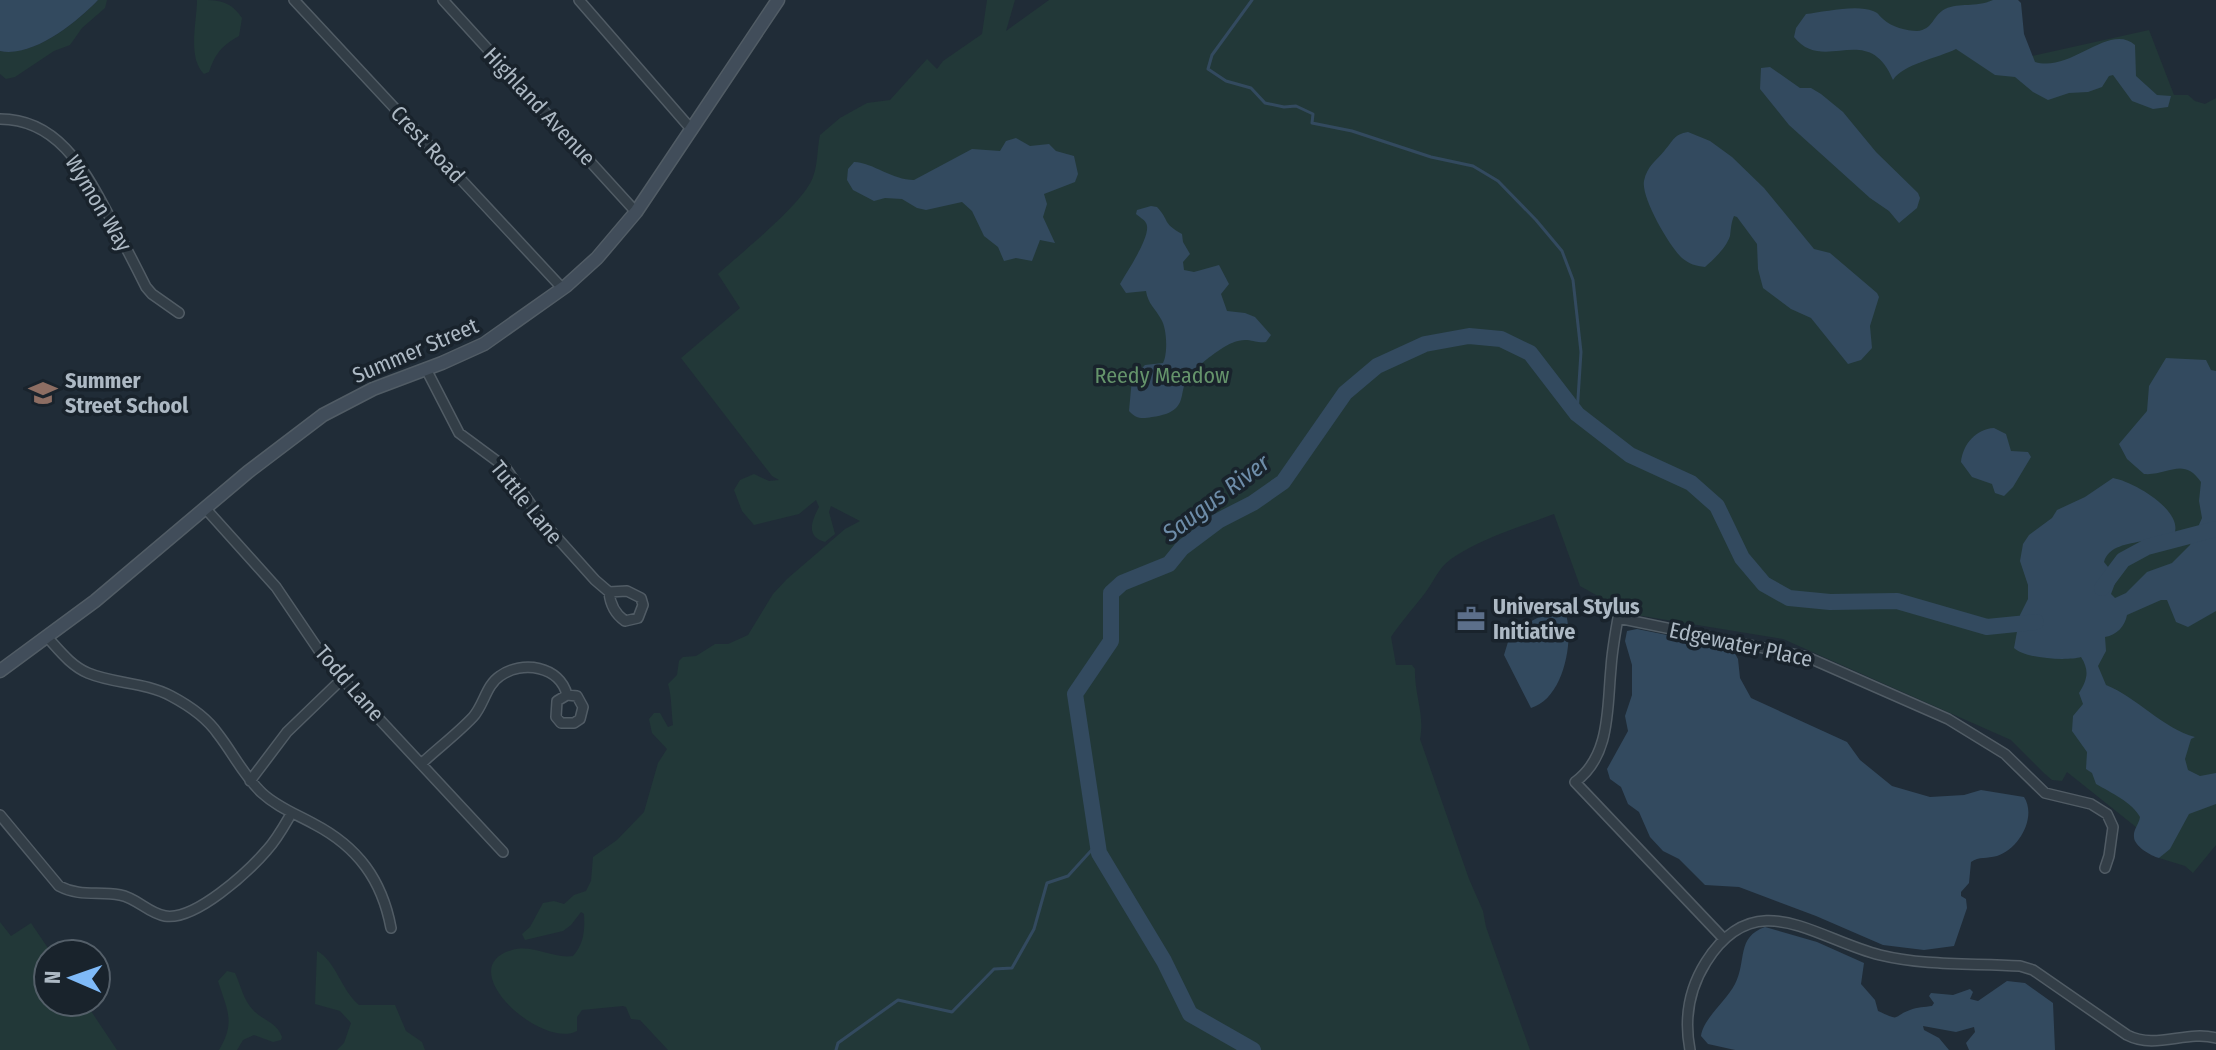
<svg xmlns="http://www.w3.org/2000/svg" width="2216" height="1050" font-family="'Fira Sans Condensed',sans-serif">
	<style>
		.green { fill: #223838 }
		.water { fill: #334a5f }
		.lines { fill: none; stroke-linecap: round; stroke-linejoin: round }
		.stream { stroke: #334a5f; stroke-width: 3 }
		.river { stroke: #334a5f; stroke-width: 16 }
		.minor-casing { stroke: #515c65; stroke-width: 12 }
		.secondary-casing { stroke: #515c65; stroke-width: 15 }
		.minor { stroke: #333e47; stroke-width: 9 }
		.secondary { stroke: #414d5a; stroke-width: 12 }
		.labels { text-anchor: middle; stroke-width: 7; stroke-linejoin: round; paint-order: stroke }
		.street-label { font-size: 22px; fill: #adb9c4; stroke: #19232c }
		.park-label { font-size: 22px; fill: #65946b; stroke: #19232c }
		.poi-label { font-size: 22px; font-weight: bold; fill: #adb9c4; stroke: #19232c; text-anchor: start }
		.water-label { font-size: 24px; font-style: italic; fill: #6e8da9; stroke: #19232c }
	</style>
	<rect width="100%" height="100%" fill="#202c37"/>
	<path class="green" d="M98,0H107L105,8L82,28L70,45L54,51L15,77L6,79L0,74V51C34,57 76,23 98,0Z
		M197,0C218,0 230,0 242,18L239,36C222,46 216,52 209,72L204,74C187,57 197,22 197,0Z
		M987,0H1015L1006,31L1049,0H2012L2008,11L2032,56L2149,30L2174,95H2188L2195,101L2205,104L2216,98V845L2193,873L2185,866L2159,858L2166,851L2067,772L2062,781L2052,780L2045,774L2011,740L1783,639L1630,614L1580,586L1554,514C1520,527 1481,538 1451,559C1437,569 1433,584 1422,597C1411,611 1401,622 1391,637L1396,665H1412L1415,669C1414,693 1425,715 1420,739L1469,879L1483,911L1486,927L1530,1050H668L640,1020L631,1019L626,1007L623,1006L582,1010L577,1017V1031C542,1050 450,968 512,950C534,944 552,959 573,956C584,944 585,930 584,914L581,912L571,925L563,931L525,940L522,934L530,927L543,903L554,901L564,904L574,895L586,891L591,881L593,857L617,840L644,812L658,763L667,749L652,733L649,719L654,713H660L668,727L673,725C671,711 672,698 668,684L677,675L679,661L683,657L696,656L715,644H728L748,635L773,594L787,579L845,529L860,521L831,506L829,512L835,534L825,542C805,537 812,520 819,507L816,500L799,514L754,525L742,511L734,490L740,480L754,474L769,481L779,480L772,476L681,358L740,308L718,274C740,254 804,203 813,177C818,164 817,149 820,135L840,118L867,103L890,100L927,59L937,69L943,61L982,34Z
		M0,922L11,936L31,923L52,954H48V1002H85L117,1050H0Z
		M317,951C336,961 341,990 359,1005H395L406,1031L422,1042L425,1050H337L344,1043L351,1023L340,1011L315,1004Z
		M227,971L235,973C241,986 243,999 253,1010C263,1021 276,1021 282,1037L281,1040L273,1042L254,1035L243,1040L237,1050H219C236,1022 227,1010 218,981Z"/>
	<path class="water" d="M0,0H98C77,22 33,58 0,51Z
		M1993,0H2018L2021,3L2024,34L2035,62C2071,73 2109,22 2135,45L2136,76L2157,95L2171,96L2168,107L2153,109L2132,101L2113,75L2109,76L2102,87L2088,92L2069,93L2048,100L2033,92L2015,77L1995,75L1956,49C1938,58 1903,64 1893,80C1868,20 1824,75 1794,37L1796,28L1806,14C1823,12 1857,4 1873,11C1880,14 1877,14 1883,19C1891,27 1907,31 1917,31C1933,30 1933,15 1945,9C1960,2 1975,8 1993,0Z
		M1770,67L1800,88H1811L1821,94L1843,112L1876,152L1918,193L1920,198L1917,208L1899,223L1889,211L1870,198L1789,125L1760,89L1761,68Z
		M1688,132L1710,141L1732,157L1764,188L1814,249L1830,253L1877,293L1879,297L1870,326L1872,348L1861,360L1848,364L1811,318L1791,309L1763,288L1758,269L1757,244L1737,217L1734,216C1731,223 1731,229 1730,236C1726,248 1714,259 1705,267C1696,266 1689,264 1682,258C1670,247 1641,198 1644,181C1647,166 1656,161 1665,150C1673,141 1674,134 1688,132Z
		M1016,138L1030,146L1049,144L1056,151L1074,156L1078,174L1075,182L1044,194L1047,204L1043,217L1055,243L1040,240L1032,261L1016,258L1004,261L998,247L984,236L972,211L962,202L926,210L917,208L902,199L885,198L874,201L853,190L847,180L848,169L854,162C874,163 892,180 914,180L972,149L1000,151L1006,141Z
		M1151,206L1157,207C1170,221 1162,223 1182,234L1183,242L1190,254L1183,262L1184,270L1194,272L1219,265L1229,284L1221,294L1227,311L1245,313L1255,317L1271,335L1266,342C1259,343 1255,341 1247,340C1229,339 1212,356 1198,366C1170,386 1198,411 1152,417C1142,419 1136,419 1129,411L1132,378L1145,365L1163,363C1168,354 1167,328 1161,319C1155,308 1148,304 1146,291L1126,293L1120,284C1126,273 1153,234 1146,223C1144,219 1139,217 1136,214L1137,210Z
		M2166,358L2206,360L2211,370L2216,371V611L2188,627L2176,622L2167,600H2161L2127,615C2125,626 2117,635 2105,637L2106,651L2098,666L2106,685C2136,697 2164,729 2195,737L2191,739L2185,759L2188,770L2200,776L2216,773V804L2189,814L2170,849L2159,858C2151,856 2134,846 2134,837C2133,830 2139,824 2140,817C2133,803 2110,792 2096,784L2092,773L2086,769L2087,752L2072,731L2073,716L2083,704L2079,693C2087,680 2090,671 2081,657C2068,661 2025,659 2014,648L2020,615L2028,599V585L2020,561L2023,544L2029,535L2052,518L2057,510L2085,497L2113,478C2140,483 2208,526 2157,549L2143,541C2128,544 2108,546 2104,562L2117,578L2111,594L2115,598L2126,593L2147,572L2172,563L2190,545L2202,518L2199,501L2201,482C2183,456 2168,476 2144,474L2127,459L2119,444L2147,411L2149,386Z
		M1994,428L2006,434L2011,451L2028,452L2031,457L2013,487L2004,496L1995,493L1992,484L1972,477L1961,462C1963,444 1976,429 1994,428Z
		M1558,607L1564,608C1576,637 1564,699 1531,708L1504,655L1511,632Z
		M1637,629L1732,648L1738,659L1740,678L1751,698L1847,742L1860,760L1892,786L1930,797L1964,795L1981,790L2024,797C2037,817 2019,849 1997,856C1987,859 1979,856 1971,862L1969,883L1961,892V896L1966,899L1967,908L1954,946L1924,950L1883,945L1816,916L1739,887L1705,885L1679,859L1663,851L1650,837L1639,812L1628,804L1621,787L1610,779L1607,769L1628,731L1625,716L1632,695V665L1625,641L1627,631Z
		M1765,927L1817,942L1864,963L1861,984L1875,1000L1878,1011C1902,1022 1891,1017 1910,1010C1917,1007 1925,1007 1932,1006L1934,1003L1929,996L1931,993L1953,995L1970,989L1973,992L1970,999L1978,1001L2007,981L2025,983L2053,1003L2055,1050H1969L1966,1043L1975,1032L1974,1027L1956,1032L1923,1026L1924,1030L1939,1038L1949,1050H1735L1708,1044L1701,1036C1703,1019 1726,1001 1735,984C1747,961 1736,937 1765,927Z"/>
	<g class="lines">
		<path class="stream" d="M1252,0L1212,55L1208,69L1226,81L1251,88L1265,103L1284,107L1296,106L1313,114L1312,123L1352,131L1431,157L1473,166L1498,181L1536,220L1562,251L1573,280L1581,352L1577,414
			M836,1050L838,1043L898,1000L952,1012L994,969L1012,968L1034,929L1047,883L1068,876L1098,843"/>
		<path class="river" d="M2102,588L2123,560L2147,547L2216,529
			M1253,1050L1190,1014L1164,961L1099,853L1075,694L1111,641V593L1122,583L1169,564L1182,548L1218,521L1253,503L1283,482L1345,393L1377,366L1425,344L1469,336L1501,339L1530,353L1577,414L1630,455L1691,483L1717,506L1742,558L1764,584L1789,598L1830,602L1897,601L1987,627L2036,622"/>
		<defs>
			<path id="minor" d="M294,0L563,289
				M443,0L636,212
				M579,0L692,130
				M0,119C56,119 83,167 106,210C120,236 133,261 146,287L152,294L179,313
				M426,369L459,433L505,467L543,522L595,580L609,592L627,591L641,598L643,605L638,618L625,621C615,614 610,603 609,592
				M205,508L276,587L320,652L355,693L503,852
				M47,637C59,650 71,666 88,673C114,684 145,682 171,696C188,705 207,718 218,734C233,753 243,775 262,793C277,807 296,814 314,824C358,847 382,880 391,928
				M421,764C438,748 457,734 473,717C484,705 486,685 500,676C522,660 560,666 567,695L557,701L556,717L561,723H574L580,719L583,707L577,696L567,695
				M250,781L287,732L343,678
				M0,815L59,886C80,897 98,891 120,895C137,898 148,913 165,916C195,921 248,872 267,850C277,839 284,826 291,814
				M1724,939L1575,782C1611,756 1607,707 1611,668C1612,651 1615,635 1618,618L1807,657L1948,719L2005,754L2045,793L2091,804L2107,814L2113,827L2109,856L2105,868
				M1690,1050C1684,1019 1689,989 1706,962C1756,883 1815,939 1880,955C1925,966 1973,963 2020,966L2033,970L2127,1035C2156,1050 2186,1030 2216,1038"/>
			<path id="secondary" d="M0,671L95,601L248,472L323,415L373,389L442,363L484,344L566,286L597,258L636,212L778,0"/>
		</defs>
		<use href="#minor" class="minor-casing"/>
		<use href="#secondary" class="secondary-casing"/>
		<use href="#minor" class="minor"/>
		<use href="#secondary" class="secondary"/>
	</g>
	<defs>
		<symbol id="school-bare" viewBox="-9 -9 18 18"><path d="M0-5L7-2L0 1L-7-2ZM-4 1L0 2.5L4 1V4Q0 6-4 4Z" fill="#8d6e63" stroke="#19232c" stroke-width="2.5" paint-order="stroke"/></symbol>
		<symbol id="office-bare" viewBox="-9 -9 18 18"><path d="M-6-3h4V-5.5h4V-3h4V5H-6ZM-1-4.5V-3h2v-1.5ZM-6 0V1H6V0Z" fill="#5c6f8a" stroke="#19232c" stroke-width="2.5" paint-order="stroke"/></symbol>
	</defs>
	<g fill-rule="evenodd">
		<use href="#school-bare" x="23" y="373" width="40" height="40"/>
		<use href="#office-bare" x="1451" y="599" width="40" height="40"/>
	</g>
	<g class="labels">
		<g class="street-label">
			<text transform="translate(540 106) rotate(47)" y="8">Highland Avenue</text>
			<text transform="translate(428 144) rotate(47)" y="8">Crest Road</text>
			<text transform="translate(99 203) rotate(59)" y="8">Wymon Way</text>
			<text transform="translate(415 350) rotate(-23)" y="8">Summer Street</text>
			<text transform="translate(527 502) rotate(51)" y="8">Tuttle Lane</text>
			<text transform="translate(1741 644) rotate(12)" y="8">Edgewater Place</text>
			<text transform="translate(350 683) rotate(49)" y="8">Todd Lane</text>
		</g>
		<g class="park-label">
			<text x="1162" y="383">Reedy Meadow</text>
		</g>
		<g class="poi-label">
			<text x="65" y="388">Summer<tspan x="65" dy="25">Street School</tspan></text>
			<text x="1493" y="614">Universal Stylus<tspan x="1493" dy="25">Initiative</tspan></text>
		</g>
		<g class="water-label">
			<text transform="translate(1216 498) rotate(-37)" y="8">Saugus River</text>
		</g>
	</g>
	<g transform="translate(72 978) rotate(272)"><circle r="38" fill="#19232c" stroke="#545f69" stroke-width="2"/>
	<path d="M0-6L14 30L0 20L-14 30Z" fill="#7fbaf8"/>
	<text y="-12" font-size="22" font-weight="bold" text-anchor="middle" fill="#adb9c4">N</text>
	</g>
</svg>
